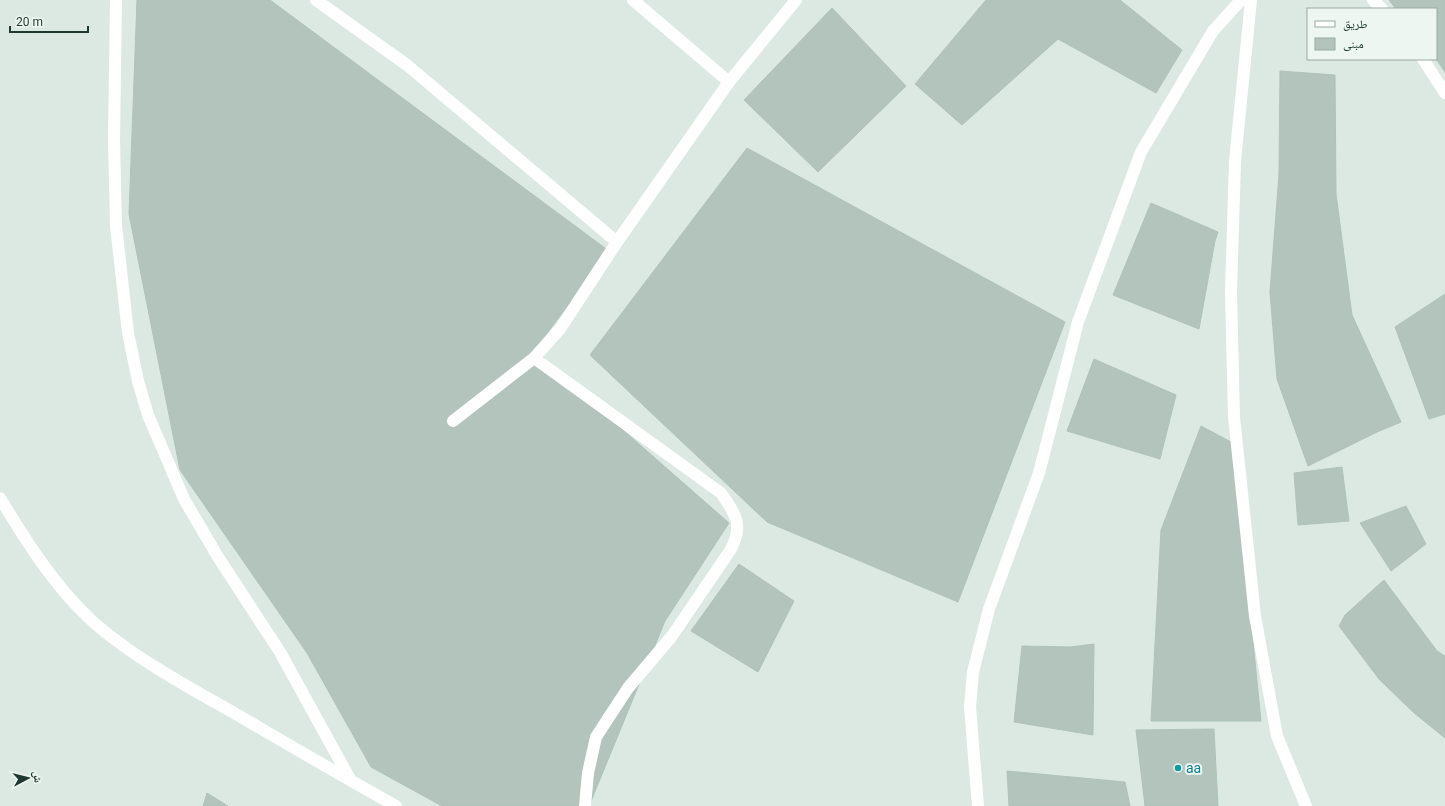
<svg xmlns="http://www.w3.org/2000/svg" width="1445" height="806" font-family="Roboto,'Noto Naskh Arabic',sans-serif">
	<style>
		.building { fill: #b2c4bc; stroke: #afc3ba }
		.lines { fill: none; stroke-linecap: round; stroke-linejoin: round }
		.minor { stroke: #fff; stroke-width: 12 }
		.culture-dot { fill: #0f9aa8; stroke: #edf6f1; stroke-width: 1.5 }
		.labels { text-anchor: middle; stroke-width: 4; stroke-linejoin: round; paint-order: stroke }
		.culture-label { font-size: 14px; fill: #0d838f; stroke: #edf6f1; text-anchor: start }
	</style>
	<rect width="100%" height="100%" fill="#dce9e3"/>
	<path class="building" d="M137,0H270L609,251L536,348L549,365L729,523L665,621L589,806H442L371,767L307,653L180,470L129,214Z
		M986,0H1120L1182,50L1156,93L1058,39L962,125L915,84Z
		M1389,0H1445V72L1436,59V9H1396Z
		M832,8L906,86L818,172L744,100Z
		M1280,71L1335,75L1336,194L1352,315L1401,422L1377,432L1308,466L1277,379L1270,292L1279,174Z
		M747,148L1065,322L958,602L767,522L590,355Z
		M1151,203L1218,232L1215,241L1199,329L1113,295Z
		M1445,294V414L1429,419L1395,327Z
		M1094,359L1176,395L1160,459L1067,431Z
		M1201,426L1233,443L1261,721H1151L1161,530Z
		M1342,467L1349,521L1298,525L1294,473Z
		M1406,506L1426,544L1391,571L1360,523Z
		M739,564L794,601L758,672L691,631Z
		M1384,580L1437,651L1445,656V738L1413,712L1379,679L1339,626L1345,615Z
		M1094,644L1093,735L1014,722L1022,646L1070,647Z
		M1214,729L1218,806H1145L1136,730Z
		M1007,771L1125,782L1130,806H1009Z
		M207,793L228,806H203Z"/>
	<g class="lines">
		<path class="minor" d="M116,0L114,140L116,226L128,333L138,381L148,415L184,499L218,557L280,652L351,781
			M316,0L407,65L617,242
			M633,0L729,82
			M1251,0L1235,161L1231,292L1234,417L1255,616L1277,736L1306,806
			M1373,0L1382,9
			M1423,59L1445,93
			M534,358L721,493C735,513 744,525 731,549L672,636L628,688L596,737L588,773L585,806
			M453,421L534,358L560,329L617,242L729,82L796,0
			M0,498C26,541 53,584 90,619C127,653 184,685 229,710C284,742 340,775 396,806
			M978,806L970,707L973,672L989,609L1039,473L1078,322L1141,152L1213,31L1241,0"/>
	</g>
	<circle class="culture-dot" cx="1178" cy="768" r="4"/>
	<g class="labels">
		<g class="culture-label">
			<text x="1186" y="773">aa</text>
		</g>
	</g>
	<rect x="1307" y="8" width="130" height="52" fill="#edf6f1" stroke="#9aaaa4"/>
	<rect x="1315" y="21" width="20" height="6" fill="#ffffff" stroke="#9aaaa4"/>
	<text x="1343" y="28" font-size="12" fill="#1e3931">طريق</text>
	<rect x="1315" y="38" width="20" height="12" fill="#b2c4bc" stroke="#9aaaa4"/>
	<text x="1343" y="48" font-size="12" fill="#1e3931">مبنى</text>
	<g transform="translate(28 778) rotate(83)" stroke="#edf6f1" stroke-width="3" paint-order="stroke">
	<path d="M0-3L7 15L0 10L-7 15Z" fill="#1e3931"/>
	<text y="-6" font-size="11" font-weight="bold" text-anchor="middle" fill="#1e3931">ش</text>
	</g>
	<path d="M10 26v6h78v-6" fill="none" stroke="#1e3931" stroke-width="2"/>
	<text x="16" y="26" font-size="12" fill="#1e3931" stroke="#edf6f1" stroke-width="3" paint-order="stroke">20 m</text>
</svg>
